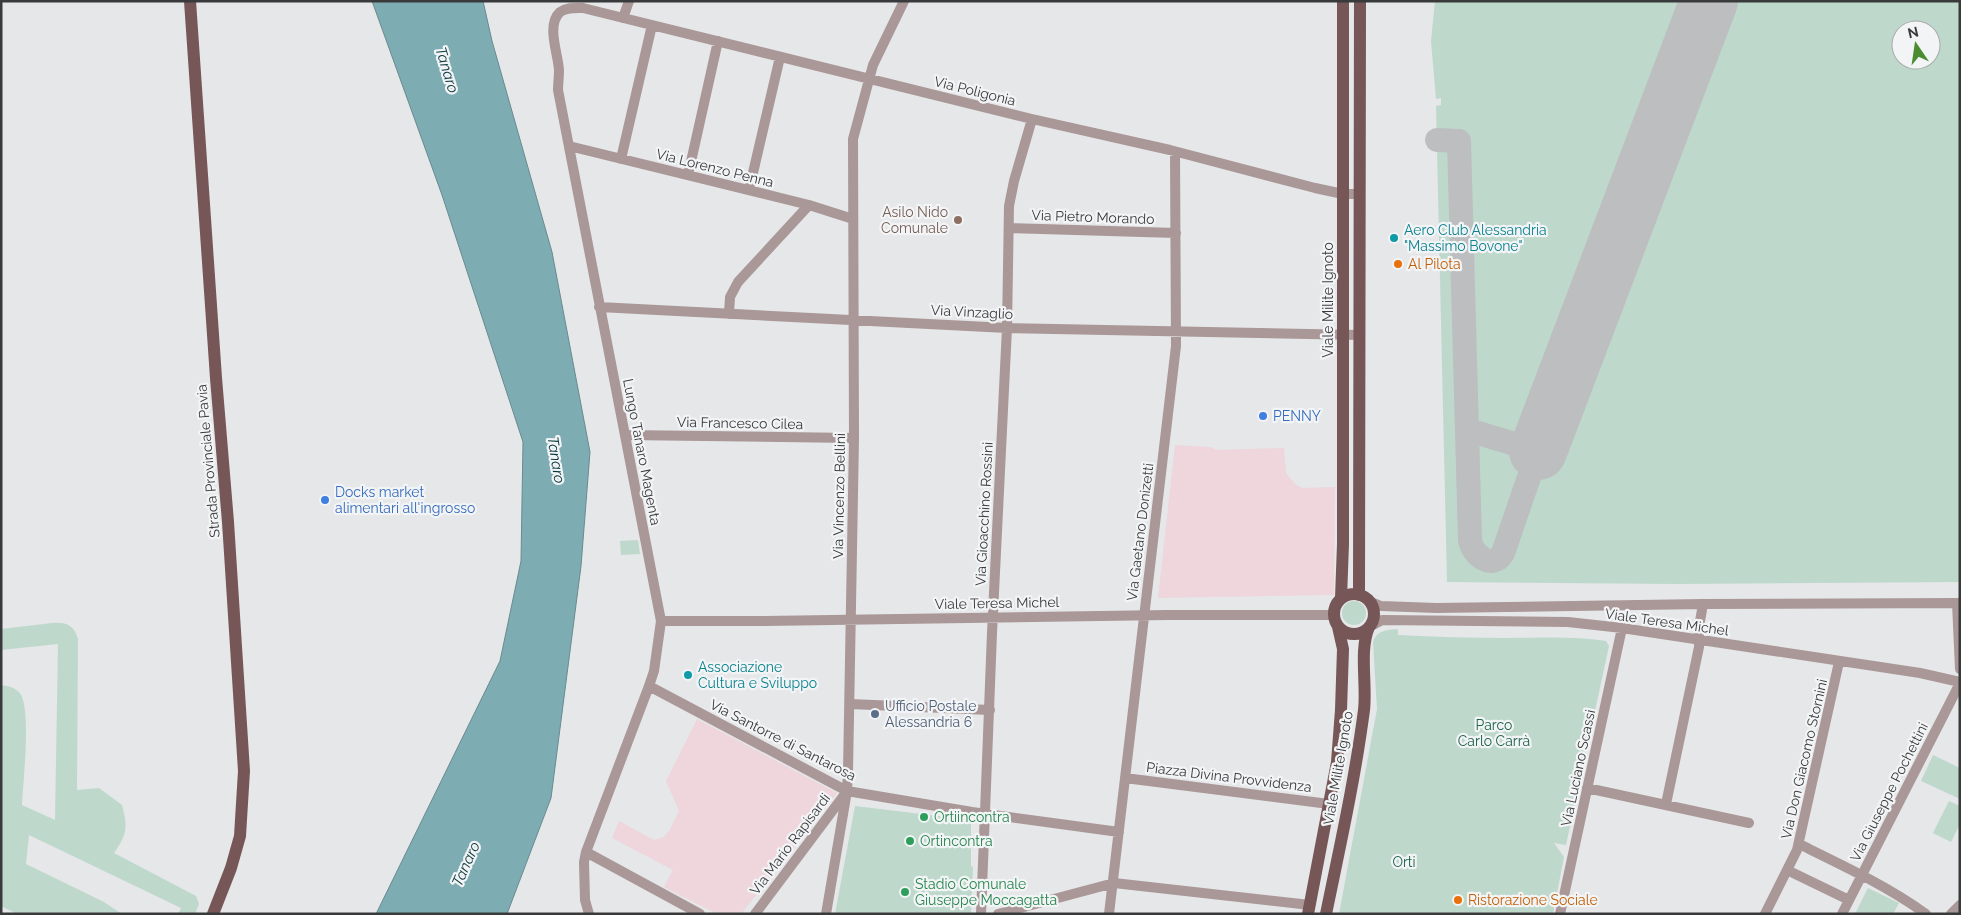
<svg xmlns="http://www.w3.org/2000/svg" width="1961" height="915" font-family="Raleway,sans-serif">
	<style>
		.industrial { fill: #efd5dc }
		.green { fill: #bfd8cc; fill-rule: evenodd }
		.water { fill: #7eacb3; stroke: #698a8f }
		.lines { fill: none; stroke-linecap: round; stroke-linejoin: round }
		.taxiway { stroke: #bcbebf; stroke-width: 24 }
		.runway { stroke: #bcbebf; stroke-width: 58 }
		.minor { stroke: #aa9797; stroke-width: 10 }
		.major { stroke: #765656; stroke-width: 12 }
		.education-dot { fill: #8d6e63; stroke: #f2f4f6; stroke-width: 2 }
		.culture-dot { fill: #0f9aa8; stroke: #f2f4f6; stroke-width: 2 }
		.food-dot { fill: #e8710a; stroke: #f2f4f6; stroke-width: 2 }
		.shop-dot { fill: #3f7fe0; stroke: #f2f4f6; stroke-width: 2 }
		.service-dot { fill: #5c6f8a; stroke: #f2f4f6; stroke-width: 2 }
		.leisure-dot { fill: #2e9e5b; stroke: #f2f4f6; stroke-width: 2 }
		.labels { text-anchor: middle; stroke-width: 4.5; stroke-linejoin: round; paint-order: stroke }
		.street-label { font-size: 14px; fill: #393a3b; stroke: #f2f4f6 }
		.education-label { font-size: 14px; fill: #785e54; stroke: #f2f4f6; text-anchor: end }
		.culture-label { font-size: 14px; fill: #0d838f; stroke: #f2f4f6; text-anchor: start }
		.food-label { font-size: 14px; fill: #c56008; stroke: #f2f4f6; text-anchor: start }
		.shop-label { font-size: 14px; fill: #366cbe; stroke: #f2f4f6; text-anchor: start }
		.service-label { font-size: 14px; fill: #4e5e75; stroke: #f2f4f6; text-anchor: start }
		.park-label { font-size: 14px; fill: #1e6349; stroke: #f2f4f6 }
		.leisure-label { font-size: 14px; fill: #27864d; stroke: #f2f4f6; text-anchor: start }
		.water-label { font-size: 15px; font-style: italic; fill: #07363b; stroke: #f2f4f6 }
	</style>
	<rect width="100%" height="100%" fill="#e5e7e9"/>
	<path class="industrial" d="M1175,445L1210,447L1217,450L1284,448L1286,473L1295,484L1302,488L1335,487L1334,595L1158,598Z
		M697,719L837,793L741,914H717L664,887L673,870L612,838L619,821L654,840L664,837L669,831L679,811L666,781Z"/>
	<path class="green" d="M1435,1H1960V582L1678,584L1447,582L1436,106L1441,105V98L1436,99L1431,41ZM1901,30H1931V60H1901Z
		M638,540L640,554L621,555L620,541Z
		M1342 613a12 12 0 1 1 24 0a12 12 0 1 1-24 0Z
		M52,623C66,622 74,625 78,639L77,790L99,788L122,805C128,828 127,834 114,853L196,896L199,904L195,914H178L181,908L29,835L26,864L104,902L122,914H17L1,906V685C9,686 17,688 21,695C31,713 23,782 22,805L55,820L58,644L1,650V629Z
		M1398,629V635C1435,637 1472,638 1510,638C1541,638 1575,636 1606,641L1609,646L1566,845L1554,843L1564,857L1553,914H1339L1377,709L1373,642C1377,630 1387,630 1398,629Z
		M1933,755L1960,768V799L1921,781Z
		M1949,801L1960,806V824L1951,842L1933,833Z
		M855,806L971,820V866L973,867L971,914H835Z
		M1868,888L1899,903L1893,914H1855Z"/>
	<path class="water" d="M372,1H483L492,41L552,252L590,452L581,566L551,798L507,914H376L500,661L521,561L523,442L442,195Z"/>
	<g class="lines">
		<path class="taxiway" d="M1437,140L1459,141L1470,540C1472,555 1493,571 1503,553L1538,451L1468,430"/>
		<path class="runway" d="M1538,451L1709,1"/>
		<path class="minor" d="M623,18L629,1
			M569,146L809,205L853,219
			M621,159L652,25
			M688,175L718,41
			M749,190L780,57
			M1009,228L1176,233
			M599,307L1007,328L1360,335
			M729,314L730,297L738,282L809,205
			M625,435L854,438
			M1369,601L1381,606L1436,608L1703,604L1960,603
			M1957,603L1960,669
			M661,621H764L1167,615H1334
			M1369,627L1382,620L1568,622L1622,628L1920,673L1960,682
			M649,686L847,791L972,812L1119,832
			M850,704L990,710
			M1125,778L1329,804
			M1587,788L1749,823
			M1666,804L1699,647V627L1703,604
			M1799,844C1842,865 1887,886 1926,914
			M586,852L700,914
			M1787,870L1849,900
			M589,914L585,900L584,862L586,852L649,686L654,671L661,621L558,90C558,84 559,77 559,70C558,53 546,25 560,12C567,7 576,8 583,8L1032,119L1170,150L1315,188L1343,194H1360
			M755,914L845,794
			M826,914L847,791L848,772L854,438L853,139L873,65L904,1
			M981,914L992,633L1007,328L1009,206L1014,181L1032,119
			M998,914L1114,883L1310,905
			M1109,914L1176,346L1175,152
			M1560,914L1622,628
			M1765,914L1797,850L1839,662
			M1842,914L1960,683
			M1951,914L1960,905"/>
		<path class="major" d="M190,1L216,378L228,522L244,771L240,836L231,868L213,914
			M1334 614a20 20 0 1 1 40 0a20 20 0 1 1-40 0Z
			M1359,595L1360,1
			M1341,598L1343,544V1
			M1308,914L1337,762L1341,710L1343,649L1338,627
			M1326,914C1340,846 1355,779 1364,710C1367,684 1359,650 1369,627"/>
	</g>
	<circle class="education-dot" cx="958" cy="220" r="5"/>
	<g class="culture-dot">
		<circle cx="1394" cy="238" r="5"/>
		<circle cx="688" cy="675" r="5"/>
	</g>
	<g class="food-dot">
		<circle cx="1398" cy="264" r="5"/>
		<circle cx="1458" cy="900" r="5"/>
	</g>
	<g class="shop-dot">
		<circle cx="1263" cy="416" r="5"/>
		<circle cx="325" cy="500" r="5"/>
	</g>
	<circle class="service-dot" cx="875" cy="714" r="5"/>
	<g class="leisure-dot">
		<circle cx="924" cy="817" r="5"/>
		<circle cx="910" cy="841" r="5"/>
		<circle cx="905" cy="892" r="5"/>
	</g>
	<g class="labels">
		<g class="street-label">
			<text transform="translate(975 91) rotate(14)" y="5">Via Poligonia</text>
			<text transform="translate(715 168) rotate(14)" y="5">Via Lorenzo Penna</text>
			<text transform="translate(1093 217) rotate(2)" y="5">Via Pietro Morando</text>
			<text transform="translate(1328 300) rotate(-90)" y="5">Viale Milite Ignoto</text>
			<text transform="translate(972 312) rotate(3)" y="5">Via Vinzaglio</text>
			<text transform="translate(740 423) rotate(1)" y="5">Via Francesco Cilea</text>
			<text transform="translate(642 452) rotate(79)" y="5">Lungo Tanaro Magenta</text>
			<text transform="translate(208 461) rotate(-95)" y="5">Strada Provinciale Pavia</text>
			<text transform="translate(839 496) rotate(-89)" y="5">Via Vincenzo Bellini</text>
			<text transform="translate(984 514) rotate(-87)" y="5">Via Gioacchino Rossini</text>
			<text transform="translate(1140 532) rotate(-83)" y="5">Via Gaetano Donizetti</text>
			<text transform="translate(997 603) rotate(-1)" y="5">Viale Teresa Michel</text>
			<text transform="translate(1667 622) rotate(8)" y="5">Viale Teresa Michel</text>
			<text transform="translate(783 740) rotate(27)" y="5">Via Santorre di Santarosa</text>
			<text transform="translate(1804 759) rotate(-77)" y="5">Via Don Giacomo Stornini</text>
			<text transform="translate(1338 768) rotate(-80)" y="5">Viale Milite Ignoto</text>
			<text transform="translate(1578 768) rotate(-78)" y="5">Via Luciano Scassi</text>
			<text transform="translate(1229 777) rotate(7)" y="5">Piazza Divina Provvidenza</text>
			<text transform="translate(1889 792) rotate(-63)" y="5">Via Giuseppe Pochettini</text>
			<text transform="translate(790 844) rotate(-53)" y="5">Via Mario Rapisardi</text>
		</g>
		<g class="education-label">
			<text x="948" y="217">Asilo Nido<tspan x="948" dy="16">Comunale</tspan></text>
		</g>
		<g class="culture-label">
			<text x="1404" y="235">Aero Club Alessandria<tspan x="1404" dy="16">"Massimo Bovone"</tspan></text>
			<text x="698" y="672">Associazione<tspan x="698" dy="16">Cultura e Sviluppo</tspan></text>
		</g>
		<g class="food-label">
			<text x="1408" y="269">Al Pilota</text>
			<text x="1468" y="905">Ristorazione Sociale</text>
		</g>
		<g class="shop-label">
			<text x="1273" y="421">PENNY</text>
			<text x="335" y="497">Docks market<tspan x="335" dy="16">alimentari all'ingrosso</tspan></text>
		</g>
		<g class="service-label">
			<text x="885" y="711">Ufficio Postale<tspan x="885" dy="16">Alessandria 6</tspan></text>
		</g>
		<g class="park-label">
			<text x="1494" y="730">Parco<tspan x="1494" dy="16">Carlo Carrà</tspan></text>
			<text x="1404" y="867">Orti</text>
		</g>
		<g class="leisure-label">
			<text x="934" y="822">Ortiincontra</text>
			<text x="920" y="846">Ortincontra</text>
			<text x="915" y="889">Stadio Comunale<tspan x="915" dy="16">Giuseppe Moccagatta</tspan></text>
		</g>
		<g class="water-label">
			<text transform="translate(447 70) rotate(73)" y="5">Tanaro</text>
			<text transform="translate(556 460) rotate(81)" y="5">Tanaro</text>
			<text transform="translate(466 864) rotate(-66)" y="5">Tanaro</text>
		</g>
	</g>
	<rect width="1961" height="915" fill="none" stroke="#393a3b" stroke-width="5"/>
	<g transform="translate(1916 45) rotate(347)"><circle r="24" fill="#f2f4f6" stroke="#a8aaab"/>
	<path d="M0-4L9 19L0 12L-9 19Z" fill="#4a8c2f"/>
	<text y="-8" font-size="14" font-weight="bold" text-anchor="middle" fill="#393a3b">N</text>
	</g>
</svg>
